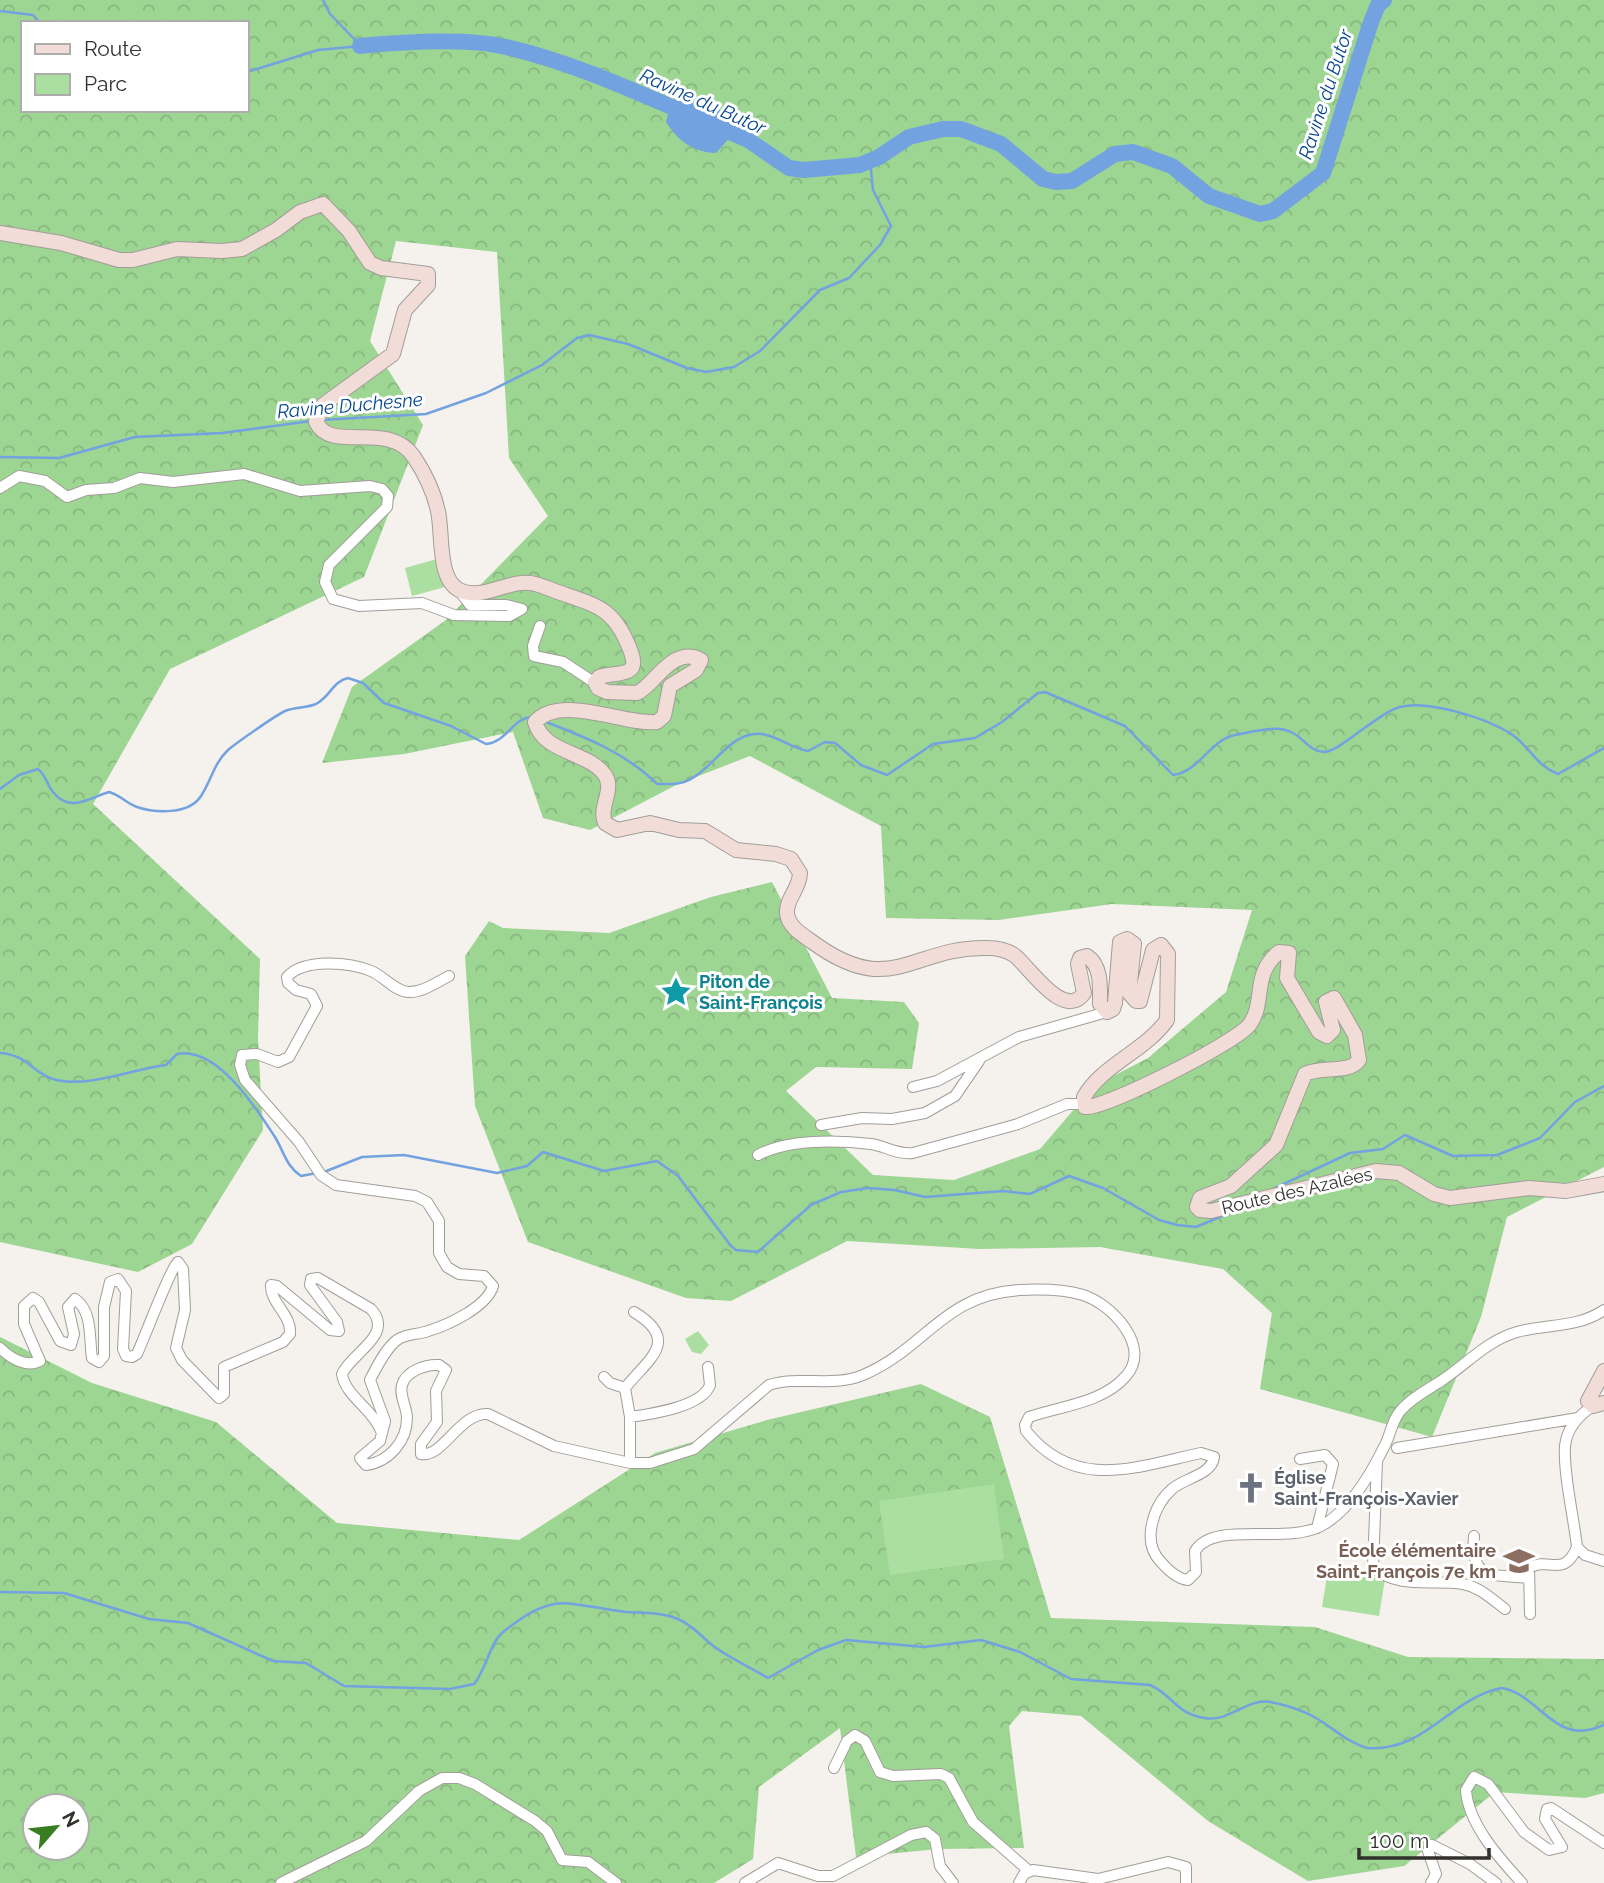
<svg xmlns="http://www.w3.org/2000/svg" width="1604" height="1883" font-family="Raleway,sans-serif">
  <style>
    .forest { fill: url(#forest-crowns); fill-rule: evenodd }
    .park { fill: #aadfa1 }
    .water { fill: #73a2e1 }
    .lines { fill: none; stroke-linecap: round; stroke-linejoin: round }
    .stream { stroke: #73a2e1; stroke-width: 2.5 }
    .river { stroke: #73a2e1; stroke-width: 16 }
    .minor-casing { stroke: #a19e98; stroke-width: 12 }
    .secondary-casing { stroke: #a19e98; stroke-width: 16 }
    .minor { stroke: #fff; stroke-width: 10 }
    .secondary { stroke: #f2dcd7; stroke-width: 14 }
    .labels { text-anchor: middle; stroke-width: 6; stroke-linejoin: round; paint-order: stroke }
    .culture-label { font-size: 18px; font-weight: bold; fill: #0d838f; stroke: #fff; text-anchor: start }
    .street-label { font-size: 18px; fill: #32312e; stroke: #fff }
    .worship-label { font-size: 18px; font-weight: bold; fill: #5b616d; stroke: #fff; text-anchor: start }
    .education-label { font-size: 18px; font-weight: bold; fill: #785e54; stroke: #fff; text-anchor: end }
    .water-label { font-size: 19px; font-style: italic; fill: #054791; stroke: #fff }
  </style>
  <defs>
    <pattern id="forest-crowns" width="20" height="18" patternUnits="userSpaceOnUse" patternTransform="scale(1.75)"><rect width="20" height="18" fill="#9dd593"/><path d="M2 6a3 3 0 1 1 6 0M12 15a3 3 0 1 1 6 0" fill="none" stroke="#88b77f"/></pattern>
  </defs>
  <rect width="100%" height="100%" fill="#f5f1ec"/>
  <path class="forest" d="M0,0h1604v1167l-97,50 -26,100 -49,120 -172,-48 12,-76 -49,-44 -123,-22 -120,2 -133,-8 -116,60 -45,-3 -158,-56 -53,-136 -10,-150 24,-35 14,7 106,5 102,-36 61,-15 60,116 72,4 15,21 -7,46 -96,-2 -30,24 87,84 81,5 86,-31 54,-63 54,-28 78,-66 26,-82 -140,-6 -113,16 -113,-2 -5,-92 -131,-70 -72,28 -88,46 -47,-12 -30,-86 -109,22 -82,9 30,-76 94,-67 102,-104 -39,-58 -12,-206 -101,-11 -26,100 53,84 -59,152 -194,92 -77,135 167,155 -2,79 5,92 -71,114 -54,28 -138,-30zM23,23h224v87h-224z
    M0,1337l92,46 124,39 121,101 182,17 136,-87 112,-33 154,-36 69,33 61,201 264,9 93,30 196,2v134l-19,5 -90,-6 -91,74 -96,15 -100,-60 -127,-105 -59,-5 -13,15 15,122 -86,1 -82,8 -16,-129 -81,59 -6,72 -39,24h-714zM35,1806h42v42h-42z"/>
  <path class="park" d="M437,559l8,28 -33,9 -7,-28z
    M698,1331l11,14 -8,9 -9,-2 -7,-13z
    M994,1484l10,75 -114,16 -11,-74z
    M1328,1570l57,9 -6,37 -57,-9z"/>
  <path class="water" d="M687,96c30,4 34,11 47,37l-18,20c-23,-1 -38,-12 -50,-31l4,-16z"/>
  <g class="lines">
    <path class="stream" d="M323,0l7,14 30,31
      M0,11l33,4 7,8
      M247,72l71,-22 42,-4
      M321,420l105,-6 60,-21 56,-28 35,-27 12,-3 39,9 59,24 19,4 28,-5 26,-16 60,-61 29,-12 31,-33 11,-19 -18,-36 -3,-29
      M0,457l59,1 76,-21 87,-4 89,-12
      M546,722c39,15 80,31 111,62 10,0 23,1 32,-4 24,-11 42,-50 73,-46 15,2 29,14 46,17l17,-9 10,1 26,22 26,10 46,-31 42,-6 27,-16 36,-29 7,-1 80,34 48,49c26,-3 37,-35 62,-40 18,-3 41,-11 58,-2 11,6 18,19 31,19 15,0 52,-37 73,-44 28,-10 93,11 117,28 17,13 23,30 44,38l46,-26
      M0,789l19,-14 19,-6c8,6 9,16 15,23 17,22 38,5 56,0 13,4 17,11 28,15 18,6 52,8 64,-11 10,-15 13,-33 27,-46 7,-6 48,-35 57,-39 10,-4 22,-3 31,-7 14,-7 17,-23 32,-26l15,5 21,20 67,23 35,18c20,-1 28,-28 47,-27
      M0,1053c28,2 31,19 53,26 33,10 79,-10 113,-14l11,-11c40,-8 79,54 98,83 9,15 11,29 26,39l16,-3
      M324,1172l38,-15 42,-2 93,18 30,-7 16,-14 61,19 53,-10 21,15 53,70 5,4 22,2 53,-47 30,-13 27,-4 27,2 30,7 78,-6 27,3 39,-18 34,12 56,32 18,5 19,2 31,-13
      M1273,1189l77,-36 33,-4 22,-14 48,21 44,-1 43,-17 35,-36 29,-16
      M0,1592l64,1 85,26 39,4 85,38 33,2 38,23 106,3 24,-5c12,-14 16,-41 28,-51 53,-44 64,-28 124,-21 18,1 35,0 52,7 14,6 23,17 34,26 17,13 38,22 56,33l50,-28 28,-10 78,7 57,-7 39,12 51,27 79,6c23,10 25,28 54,33 27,5 44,-23 71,-15 14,3 29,8 41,15 17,10 31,24 51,30 60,4 82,-50 135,-60 39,7 52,60 102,37"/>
    <path class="river" d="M360,46c41,-4 107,-8 146,1 62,14 124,42 182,67
      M715,126l33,14 41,28 15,2 56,-5 19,-8 30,-20 34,-8h18l40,15 42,35 13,3 16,-1 43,-27 18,-2 39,14 37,30 51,18 13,-3 50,-38 48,-151 7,-17 6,-5"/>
    <g class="minor-casing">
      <path id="minor" d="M0,488l19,-12 26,5 22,16 19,-7 28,-2 26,-10 33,4 71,-8 56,17 70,-5 12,3 6,7 -1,11 -58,58 -4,17 8,17 26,7 63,-3 32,12 55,1 13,-7
        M458,589l12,16h36l16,4
        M540,626l-7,20 1,10 29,6 32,21
        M449,976c-12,6 -27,17 -41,16 -14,-1 -24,-16 -37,-21 -22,-9 -67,-13 -84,6l1,6 8,7 15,4 6,12 -28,51 -11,5 -21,-8 -15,1 -2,10 5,15 54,62 22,33 15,10 79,11 12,6 12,19v32l8,14 12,7 25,2 9,10c-6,21 -45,39 -65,45 -10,4 -21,2 -31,9 -11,8 -21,28 -27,40l15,41 -5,20 -20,17 6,7c23,-3 41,-24 41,-47 0,-11 -8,-22 -5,-33 4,-14 24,-21 37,-20l7,5 -10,21 1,31 -16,22v10c22,4 39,-42 67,-40l66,32 76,17h20l44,-14 75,-64c30,-10 63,3 94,-10 62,-26 81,-81 157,-85 20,-1 44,-1 63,5 29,9 69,52 43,81 -23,27 -65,30 -97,41l-4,8 1,6c49,61 110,36 175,22l13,4c-2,18 -30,21 -42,32 -19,17 -31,53 -11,73 7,8 16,17 27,18l8,-8 -1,-21c19,-31 90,-6 126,-25 29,-15 51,-54 65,-83 5,-11 7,-25 16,-34 11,-12 25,-19 39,-28 26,-17 45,-40 76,-49 29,-8 61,-4 87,-22
        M913,1087l24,-6 82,-44 88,-25
        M821,1125l41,-7 30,1 33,-6 30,-17 24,-35
        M758,1155c30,-16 79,-15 113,-11 14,2 27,11 42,9l105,-29 49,-20h16
        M0,1348c10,10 26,20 40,13l-16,-37v-18l9,-8 6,4 21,39 11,4 3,-11 -6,-27 7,-8c18,12 14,40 17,59l7,4 5,-6v-49l6,-25 8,-3 8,12 -3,58 3,7 6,1 5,-3c7,-15 34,-87 41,-92l5,7 2,41 -9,38 6,12 37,38 5,-4v-27l59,-25 7,-8c2,-19 -20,-31 -19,-49l6,1 53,44 9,1 -2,-9 -27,-37 1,-6 7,-1 53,31c24,26 -20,44 -29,65 3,22 31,35 39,57
        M604,1377l6,6 15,5c22,-28 57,-47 9,-76
        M625,1388l5,29v46
        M1593,1406c-14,9 -26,22 -28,40 -2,26 9,73 12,101l8,8 19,6
        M630,1417c21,-3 72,-10 80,-32l-2,-18
        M1397,1448l181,-30
        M1300,1459l25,-4 8,9 -16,64
        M1377,1461l-4,106c24,23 61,12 90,17 16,3 29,15 42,25
        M1474,1536c-4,45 18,38 54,42
        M1530,1614l-1,-46c19,-12 35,11 48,-21
        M834,1768l13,-27 8,-6 10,6 15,31 13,4 48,-2 8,4 24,44 56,49
        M281,1883l85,-42 53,-50 23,-13h17l16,6 60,37 12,10 15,29 26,2 28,21
        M745,1883l33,-20 40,13h15l78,-41 15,-3 9,7 5,27 13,17
        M1019,1883l5,-9 9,-4 65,9 70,-17 18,5v16
        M1431,1883l5,-9 -8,-23 4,-6 38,19 26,19
        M1522,1883c-22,-24 -54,-59 -56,-93l8,-13 14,7 36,48 25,18 13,-3 -17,-28 2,-10 4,-1 53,35"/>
    </g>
    <g class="secondary-casing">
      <path id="secondary" d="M0,233l61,10 58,17h14l44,-11 45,2 20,-2 34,-19 24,-18 23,-8 26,27 21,32 11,5 47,6v11l-23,25 -12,44 -70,51 -7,17c15,32 73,-3 98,35 10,15 20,36 24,54 5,22 -1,67 21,79 19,10 44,-6 63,-7 12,-2 24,5 36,9 40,14 57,16 73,60 10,27 -16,19 -32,25l-4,5 3,6 9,4 30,1c16,-6 36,-49 64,-33l-5,10 -26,16 -6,30 -7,6c-31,4 -96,-29 -122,0 9,32 53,29 70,53 10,15 -7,32 0,48l12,7 33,-7 29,7 26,1 31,19 40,4 15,5 9,14c0,15 -14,26 -13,40 1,13 14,21 24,28 81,60 100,5 177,7 10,0 18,2 26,7 14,10 50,67 70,38l-6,-29 2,-6 7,-2c15,10 13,32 13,48l7,8 6,-3 2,-6 5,-61 7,-3 7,5 -5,49 7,8h4l13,-51 8,-5 7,9 -1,66c-22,31 -65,45 -83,77l1,10c17,3 153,-65 165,-83 16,-23 1,-49 29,-72l10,1 -2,25 32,54 8,4 6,-6 -7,-28 8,-4 21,37 4,25c-9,14 -39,6 -54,14l-29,71 -45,41 -31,12 -3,9 3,3 11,1 165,-40 23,2 35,21 16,4 79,-10 37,3 38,-7
        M1604,1371l-16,30 5,5 11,-3"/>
    </g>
    <use href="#minor" class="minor"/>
    <use href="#secondary" class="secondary"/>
  </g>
  <defs>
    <g id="sight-bare" transform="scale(2.415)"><path d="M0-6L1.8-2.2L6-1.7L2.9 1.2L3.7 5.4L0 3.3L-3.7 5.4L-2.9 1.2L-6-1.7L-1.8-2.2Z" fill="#0f9aa8" stroke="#fff" stroke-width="2.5" paint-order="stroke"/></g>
    <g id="church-bare" transform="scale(2.415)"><path d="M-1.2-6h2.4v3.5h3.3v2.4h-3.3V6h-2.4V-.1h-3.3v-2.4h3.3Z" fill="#6b7280" stroke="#fff" stroke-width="2.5" paint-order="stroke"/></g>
    <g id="school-bare" transform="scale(2.415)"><path d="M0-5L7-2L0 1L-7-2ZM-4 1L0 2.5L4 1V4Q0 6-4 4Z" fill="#8d6e63" stroke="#fff" stroke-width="2.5" paint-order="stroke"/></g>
  </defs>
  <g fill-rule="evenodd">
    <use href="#sight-bare" x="676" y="992"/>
    <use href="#church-bare" x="1251" y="1488"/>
    <use href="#school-bare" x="1519" y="1561"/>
  </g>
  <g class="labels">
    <g class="culture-label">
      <text x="699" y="988">Piton de<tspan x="699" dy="21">Saint-François</tspan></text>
    </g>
    <g class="street-label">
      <text transform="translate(1297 1191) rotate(-13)" y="6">Route des Azalées</text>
    </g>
    <g class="worship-label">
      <text x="1274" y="1484">Église<tspan x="1274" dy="21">Saint-François-Xavier</tspan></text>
    </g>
    <g class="education-label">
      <text x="1496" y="1557">École élémentaire<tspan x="1496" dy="21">Saint-François 7e km</tspan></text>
    </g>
    <g class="water-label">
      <text transform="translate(1325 94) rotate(-72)" y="7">Ravine du Butor</text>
      <text transform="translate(703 101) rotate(24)" y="7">Ravine du Butor</text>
      <text transform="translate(350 405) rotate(-5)" y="7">Ravine Duchesne</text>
    </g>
  </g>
  <rect x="21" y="21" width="228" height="91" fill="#ffffff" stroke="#adadab" stroke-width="2"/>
  <rect x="35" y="44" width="35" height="10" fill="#f2dcd7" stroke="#adadab" stroke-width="2"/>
  <text x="84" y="56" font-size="21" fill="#32312e">Route</text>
  <rect x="35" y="74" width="35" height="21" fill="#aadfa1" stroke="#adadab" stroke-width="2"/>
  <text x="84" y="91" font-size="21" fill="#32312e">Parc</text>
  <g transform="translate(56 1827) rotate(62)"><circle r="33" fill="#ffffff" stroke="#adadab" stroke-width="2"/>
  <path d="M0-5L12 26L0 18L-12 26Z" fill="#387d21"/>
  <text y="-10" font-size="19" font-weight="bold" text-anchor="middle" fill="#32312e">N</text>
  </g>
  <path d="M1359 1848v10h130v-10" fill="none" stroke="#32312e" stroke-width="3.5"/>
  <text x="1370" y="1848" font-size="21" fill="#32312e" stroke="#ffffff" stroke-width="5" paint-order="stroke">100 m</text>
</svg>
